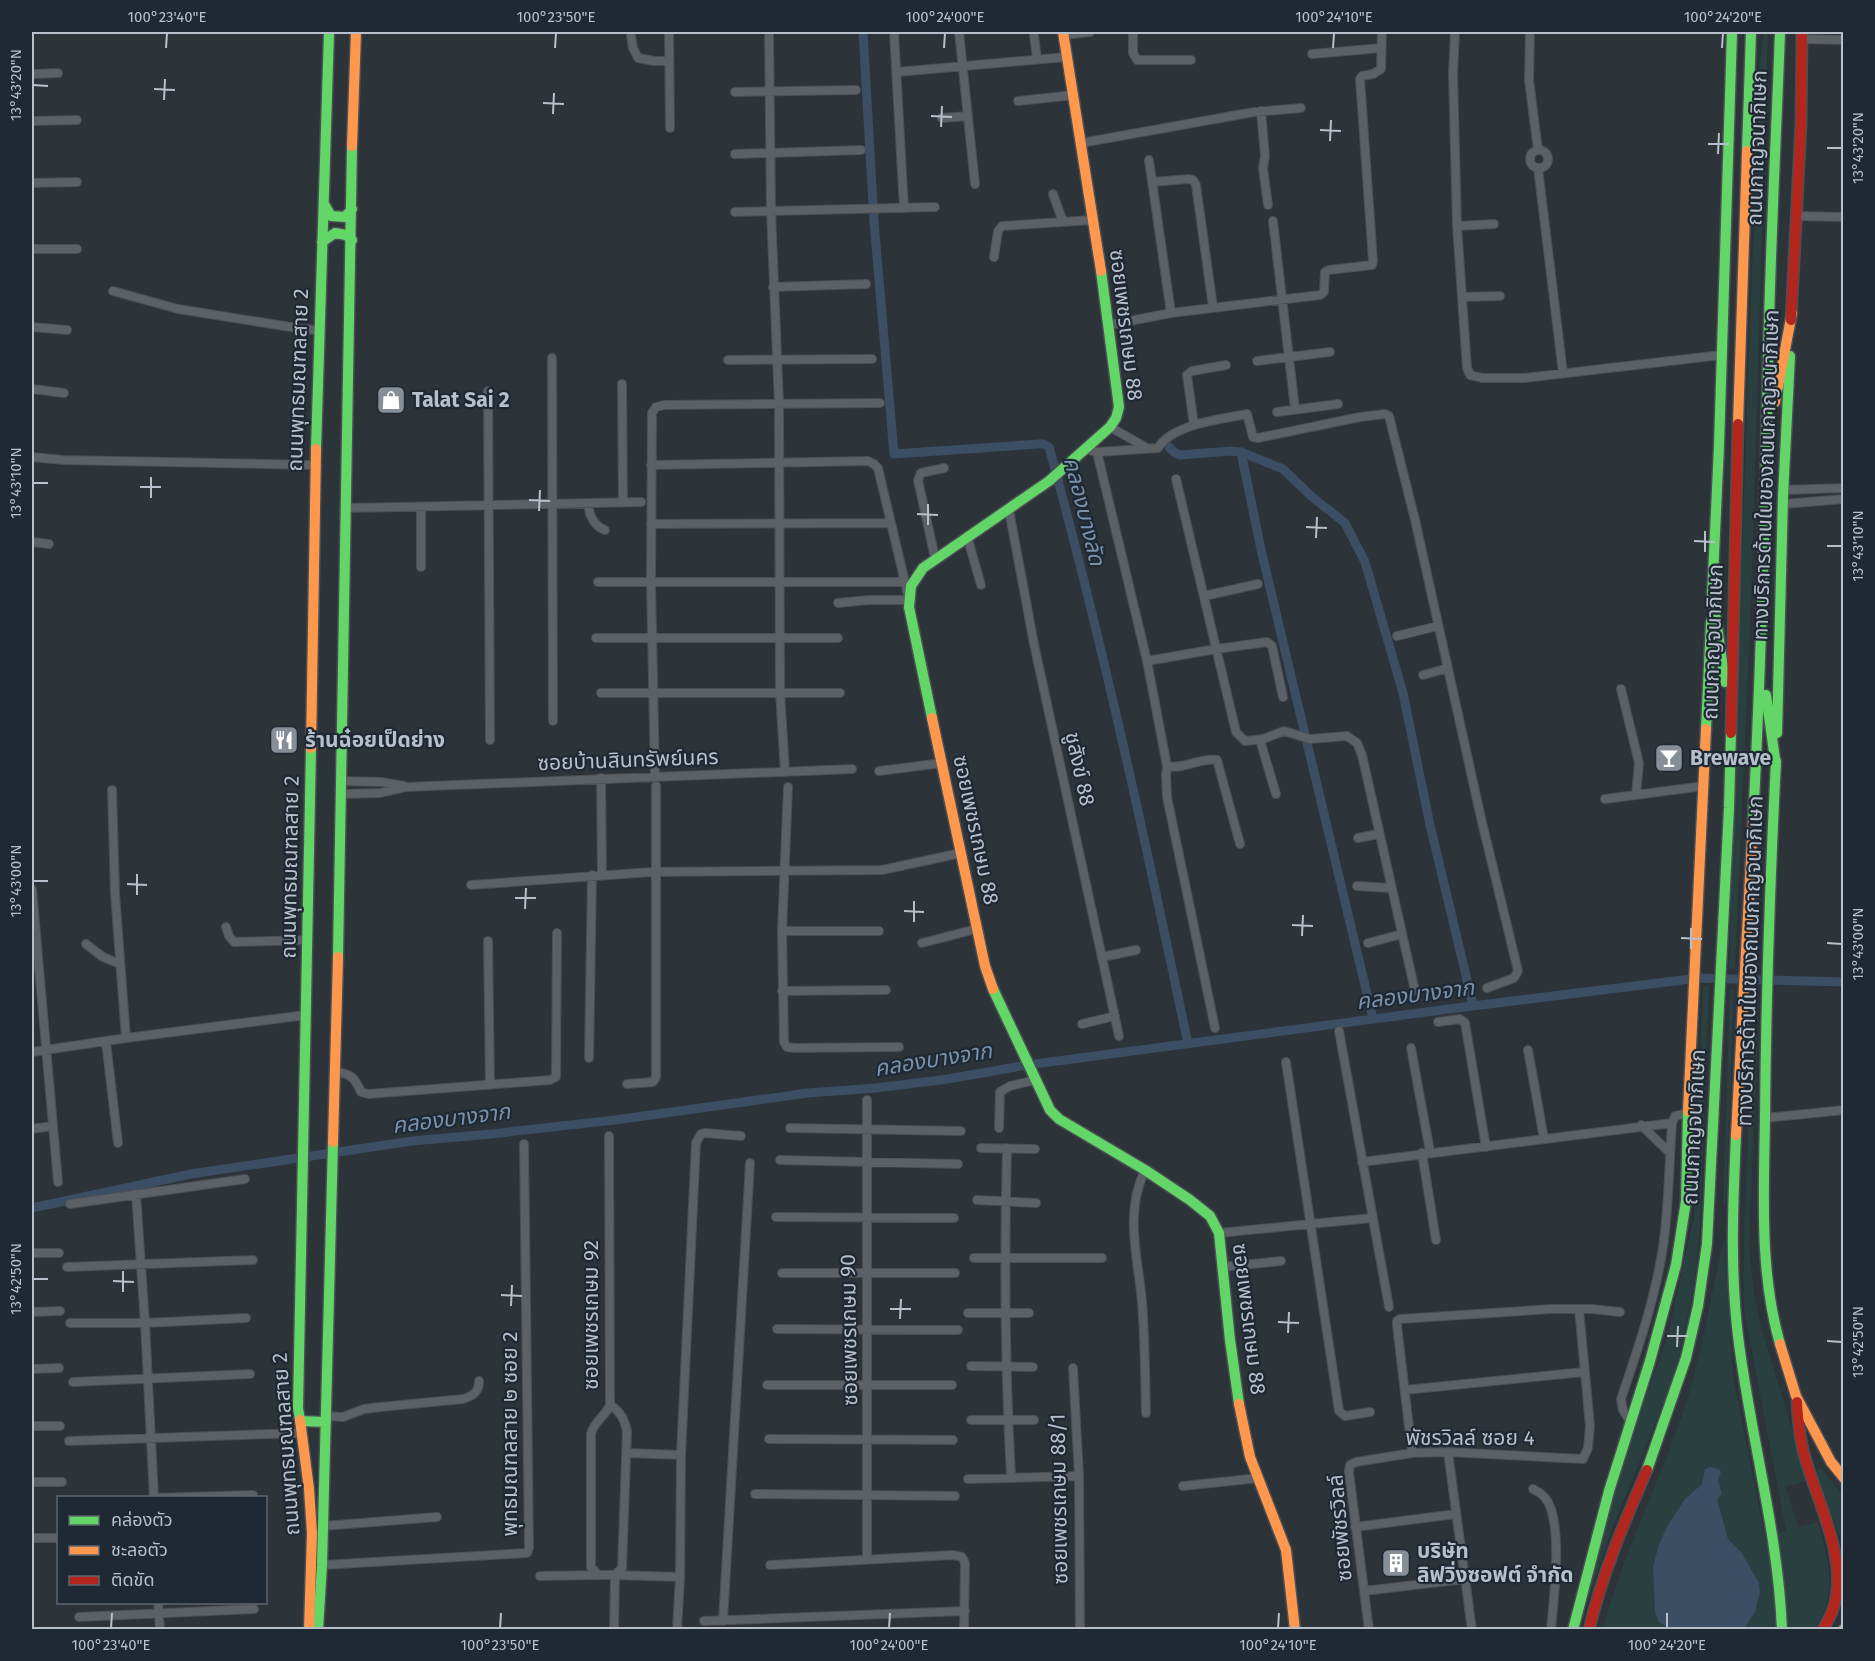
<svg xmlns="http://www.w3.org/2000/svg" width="1875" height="1661" font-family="'Fira Sans','Noto Sans Thai',sans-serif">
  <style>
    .green { fill: #293f40 }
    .water { fill: #3b4e63 }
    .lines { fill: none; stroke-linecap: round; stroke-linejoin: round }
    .canal { stroke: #3b4e63; stroke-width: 9 }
    .street-casing { stroke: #4a4f54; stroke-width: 10 }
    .fast-casing { stroke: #4a4f54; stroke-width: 13 }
    .slow-casing { stroke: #4a4f54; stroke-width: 13 }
    .jam-casing { stroke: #4a4f54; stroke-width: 13 }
    .street { stroke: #5c6067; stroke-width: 8 }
    .fast { stroke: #63d668; stroke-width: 10 }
    .slow { stroke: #ff974d; stroke-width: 10 }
    .jam { stroke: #b3261e; stroke-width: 10 }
    .ticks { fill: none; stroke: #b7bfca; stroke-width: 2 }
    .labels { text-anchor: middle; stroke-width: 4.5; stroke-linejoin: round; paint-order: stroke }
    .street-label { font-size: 21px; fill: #b7bfca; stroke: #1f2934 }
    .poi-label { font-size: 21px; font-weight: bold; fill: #b7bfca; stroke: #1f2934; text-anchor: start }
    .water-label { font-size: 22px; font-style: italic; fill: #7892ab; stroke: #1f2934 }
    .neatline { fill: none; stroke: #b7bfca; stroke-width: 2 }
    .ticks-label { font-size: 15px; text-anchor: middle; fill: #b7bfca }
  </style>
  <rect width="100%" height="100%" fill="#2c3339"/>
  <path class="green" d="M1764,32h4l-17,570 -16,368 -6,-1c9,-303 19,-605 31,-908z
    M1703,986h6l-9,241 -6,59 -19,89 -63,154 -23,69 -6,-2 48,-156 37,-105 26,-119z
    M1730,989l4,1 -8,214h-3z
    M1752,1036h6l-9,207 5,50 7,34 47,153 -22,7 12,40 20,-5c11,39 20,70 -3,107l-213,1c22,-79 59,-151 84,-227 17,-54 25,-110 38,-165l9,139 32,159 21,-6 -42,-219v-72z
    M1821,1468l22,27v56l-2,-12 -27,-67z"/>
  <path class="water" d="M1710,1467l9,2 2,3 -3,9 4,13 -5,5 11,40 13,13 18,31 1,8 -5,21 -11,17h-74l-12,-8 -3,-10 -2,-44 6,-23 9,-19 17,-26 17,-15 3,-15z"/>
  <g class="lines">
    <path class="canal" d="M863,32l11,190 20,232 145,-10h5l5,3c54,197 97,397 139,597
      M1169,447l6,6 5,2 51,-4 10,1 21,102 111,465
      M1241,452l42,17 28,27 34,27 20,39 38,131 27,132 43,180
      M32,1208l159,-34 221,-33 79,-7 124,-14 193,-27 68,-5 72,-9 79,-14 437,-58 235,-29 145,4"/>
    <g class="street-casing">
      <path id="street" d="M669,32l1,96
        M769,32l2,179 8,193 1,288 5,80
        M894,32l10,176
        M959,32l16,152
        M1133,32v21l4,7h54
        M1455,32l-2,42 4,152 10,142 3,7 12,3h42l197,-23
        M1530,32l-1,48 9,70
        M1034,35l3,24
        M1063,35l27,-3
        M631,36l2,12 5,10 16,3h15
        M1802,39l42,1
        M1312,54l69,-6
        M897,72l169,-15
        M32,74l26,-1
        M735,92l121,-2
        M1018,101l56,-6
        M1261,111l4,45 -2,12 5,37
        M942,118l26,-2
        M32,121l45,-1
        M1081,143l173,-31 47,-4
        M1530 159a9 9 0 1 1 18 0a9 9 0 1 1-18 0Z
        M735,154l126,-4
        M1149,160l22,153
        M1538,168l25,205
        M1152,182l36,-3 5,1 3,5 17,122
        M32,183l45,-1
        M1053,194l10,28
        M735,212l200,-5
        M1797,216l47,1
        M1273,221l22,188
        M1457,226l37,-2
        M32,249h45
        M994,257l4,-26 4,-5 90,-6
        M773,287l93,-3
        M113,291l65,18 125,20 16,1
        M1463,297l37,-1
        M1109,325l62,-12 149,-18 4,-3 1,-20 4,-2 43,-5 1,-4 -13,-182 2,-3 11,-2 8,-5 1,-37
        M32,327l35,3
        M552,358l1,363
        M728,360l144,-1
        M1257,361l73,-9
        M622,384l1,119
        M32,389l32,4
        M488,391l2,349
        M1277,412l61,-8
        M1194,425l-7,-50 5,-4 34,-6
        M1110,427l37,21
        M1092,451l5,1 50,209 20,105 -1,9 1,22 48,231
        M1097,452l61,-4c14,-24 64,-29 89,-34l6,23 5,1 102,-21 25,-3 4,2 27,108 65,294 37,153 -4,7 -27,10
        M32,457l31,3 252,5
        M651,465l217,-4 6,3 4,4 30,127
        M1176,479l60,253 9,9 18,-2 21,-8 26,8 37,-3 10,7 5,12 53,236
        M1783,490l61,-2
        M588,504c1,11 6,22 17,26
        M1783,504l61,-5
        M421,507v60
        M347,508l294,-6
        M1009,510l25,134 85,392
        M651,524l239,-1
        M967,536l14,49
        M32,542l17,2
        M935,558l-17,-78 3,-7 23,-5
        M598,582h307
        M1204,596l54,-12
        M838,603l30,-3h41
        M1397,636l41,-10
        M596,638h242
        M1147,661l69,-12 51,-7 5,4 11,51
        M1423,675l25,-7
        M1621,689l18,74 -3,32
        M601,693h239
        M1260,740l16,54
        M1167,766c17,4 33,-9 50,-6l23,84
        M879,771l63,-8
        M655,777l-4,-194 1,-170 4,-6 8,-2 216,-2
        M601,778l1,96
        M342,781l39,1 23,4
        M788,787l-6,144 2,111 3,5 8,1 104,-1
        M112,790l3,103 11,145
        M341,794l39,-1 26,-6 446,-18
        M1605,799l99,-13
        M1358,838l20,-4
        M471,885l181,-13 230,-2 79,-17
        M1357,886l34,2
        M32,889l26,293
        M226,927l3,9 5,6 74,-2
        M782,931h97
        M488,941l2,144
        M922,943l54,-14
        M1368,943l34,-9
        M86,944l17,13 17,7
        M1102,957l34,-7
        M782,991l104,-1
        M1438,1022l22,-3 5,4 21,124
        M1082,1024l33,-8
        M1339,1031l50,276
        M106,1042l12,101
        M1411,1048l19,104
        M1528,1050l16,89
        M32,1052l94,-14 180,-23
        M589,1058l3,-183
        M1286,1062l53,349 6,5 25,-4
        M335,1072c16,1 20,6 26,20l8,2 181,-14 6,-3 1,-144
        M627,1084l26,-2 3,-5v-291
        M1765,1118l79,-8
        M1641,1125l29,28
        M790,1128l171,3
        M999,1128l1,-36 10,-6 25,-6
        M32,1129l20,-3
        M609,1136l1,269c-5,12 -16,16 -19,29v133l7,8h17l-1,55
        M981,1148l54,1
        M1007,1148c-3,110 -2,220 4,329
        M1422,1153l14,87
        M780,1160l178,4
        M1362,1162l310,-39
        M1145,1170c-21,44 -7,86 -3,132 3,37 3,74 4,111
        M136,1194l9,129 9,175 99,-3
        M977,1200l59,3
        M70,1204l175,-25
        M776,1217l178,1
        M1219,1233l153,-15
        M32,1253h27
        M974,1258h128
        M67,1267l186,-7
        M1222,1267l59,-6
        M782,1273h173
        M32,1312l28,-1
        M968,1313h61
        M70,1323h75l101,-5
        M777,1329l181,1
        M971,1366l62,1
        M1073,1368l6,108 1,154
        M32,1369l27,-1
        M73,1382l177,-8
        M767,1385h185
        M1405,1390l179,-18
        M610,1405c11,7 14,14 17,26l-5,137 -7,7
        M326,1416l17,1 21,-8 16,-2 83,-8c10,-3 16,-7 16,-18
        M971,1420h63
        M1630,1422l-7,-12 -2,-11c17,-50 34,-100 42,-152 6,-41 6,-83 9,-124l3,-7 13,-3
        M32,1426h28
        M769,1439l184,1
        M69,1441l232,-8
        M1448,1452l24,178
        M628,1453l53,2 15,-312 5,-9 4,-1 36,3
        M1412,1453l-15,-128v-4l3,-2 151,-10h41l28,3
        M968,1479l111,-3
        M32,1482h30
        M1183,1486l76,-8
        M1533,1489c9,4 15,10 18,20 10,31 3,87 0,121
        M755,1494l200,2
        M323,1526l114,-9
        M1355,1527l101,-13
        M32,1538h26
        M867,1560v-460
        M322,1565l205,-12 2,-5 -5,-404
        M770,1565l183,-10 9,2 3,6 -1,67
        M615,1575l65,2 1,-122
        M540,1576l58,-1
        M1364,1591l101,-12
        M158,1602l2,28
        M79,1617l175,-8
        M704,1621l261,-10
        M723,1621l27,-458
        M677,1630l3,-53
        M1369,1630l-20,-158 1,-7 6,-3 56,-9 36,-1 135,7 5,-11 2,-22 -11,-117"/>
    </g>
    <g class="fast-casing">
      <path id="fast" d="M1747,151l4,-119
        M324,204l7,12 14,1 7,-8
        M322,242l13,-9 11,2 6,5
        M316,449l13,-417
        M1712,592l13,90
        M1712,598l7,-152 13,-414
        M1766,695l10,71
        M932,718l-23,-111 2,-21 12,-18 126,-87 61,-54 6,-9 3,-11 -18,-136
        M1706,729l5,-107
        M1777,733l6,-237 7,-140
        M1776,761c-6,119 -10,237 -11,356 -1,76 -6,154 15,227
        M1753,822c8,-153 12,-306 15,-459 2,-110 8,-221 12,-331
        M338,957l14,-811
        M993,989l57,121 9,9 86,51 45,30 20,16 9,17 11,107 9,64
        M1736,1135c-3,68 -6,134 2,201 12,99 40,194 44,294
        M300,1420l-2,-12 13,-660
        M300,1421l26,1
        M1647,1470l39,-112 12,-52 9,-62 22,-436 2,-75
        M318,1630l4,-65 11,-423
        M1573,1630l36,-139 41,-130 26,-96 10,-64 2,-90
        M1843,1630l1,-1"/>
    </g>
    <g class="slow-casing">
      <path id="slow" d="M1063,32l38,239
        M352,146l4,-114
        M1775,402l17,-89
        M1738,424l9,-273
        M932,718l53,248 8,23
        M311,748l5,-299
        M1688,1111l18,-382
        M1736,1135l17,-313
        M333,1142l5,-185
        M1780,1344l16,52 35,66 13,16
        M1239,1404l11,53 36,93 9,80
        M300,1420l9,69 3,44 -3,97"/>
    </g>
    <g class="jam-casing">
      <path id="jam" d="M1791,320l10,-196 1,-92
        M1731,733l7,-309
        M1797,1402c1,20 3,40 9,59 13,44 43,102 27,148 -2,7 -7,14 -10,21
        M1589,1630c13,-56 35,-107 58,-160"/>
    </g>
    <use href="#street" class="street"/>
    <use href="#fast" class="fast"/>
    <use href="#slow" class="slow"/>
    <use href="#jam" class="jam"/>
  </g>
  <path class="ticks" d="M166,48l1,-15M555,48l1,-15M944,48l1,-15M1333,48l1,-15M1722,48l1,-15M33,85l15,1M154,89l21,1M164,100l1,-21M543,103l21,1M553,114l1,-21M931,116l21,1M941,127l1,-21M1320,130l21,1M1330,141l1,-21M1708,144h21M1827,148h15M1718,154l1,-21M33,483h15M140,487h21M151,498v-21M529,500l21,1M539,511l1,-21M917,514l21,1M928,525v-21M1306,527l21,1M1316,538l1,-21M1694,541l21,1M1827,546h15M1705,552v-21M33,881h15M127,884l20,1M137,895v-21M515,898h21M525,909l1,-21M904,911l20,1M914,922v-21M1292,925l21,1M1302,936l1,-21M1681,938l21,1M1827,943l15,1M1691,949v-21M33,1279h15M113,1281l21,1M123,1292v-21M501,1295l21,1M511,1306l1,-21M890,1309h21M900,1319l1,-20M1278,1322l21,1M1288,1333l1,-21M1667,1336h21M1827,1341l15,1M1677,1347l1,-21M111,1628l1,-15M500,1628l1,-15M889,1628l1,-15M1278,1628l1,-15M1667,1628v-15"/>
  <defs>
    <g id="shop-square" transform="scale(1.5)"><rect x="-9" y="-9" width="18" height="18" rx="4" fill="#868e97" stroke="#1f2934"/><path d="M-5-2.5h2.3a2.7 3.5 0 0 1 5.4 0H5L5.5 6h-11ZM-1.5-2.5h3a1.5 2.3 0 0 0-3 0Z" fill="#fff"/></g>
    <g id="restaurant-square" transform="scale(1.5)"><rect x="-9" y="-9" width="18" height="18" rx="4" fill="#868e97" stroke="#1f2934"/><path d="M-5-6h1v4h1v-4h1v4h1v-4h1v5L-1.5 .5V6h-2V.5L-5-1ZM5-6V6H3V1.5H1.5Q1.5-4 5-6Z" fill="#fff"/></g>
    <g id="bar-square" transform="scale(1.5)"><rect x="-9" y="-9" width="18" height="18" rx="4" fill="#868e97" stroke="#1f2934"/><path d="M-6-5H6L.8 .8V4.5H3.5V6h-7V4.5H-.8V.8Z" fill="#fff"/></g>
    <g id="building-square" transform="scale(1.5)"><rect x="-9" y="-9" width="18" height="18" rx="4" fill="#868e97" stroke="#1f2934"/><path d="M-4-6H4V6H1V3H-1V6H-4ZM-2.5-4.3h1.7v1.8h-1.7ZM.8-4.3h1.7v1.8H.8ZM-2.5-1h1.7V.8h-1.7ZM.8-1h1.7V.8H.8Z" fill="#fff"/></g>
  </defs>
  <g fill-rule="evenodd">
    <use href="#shop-square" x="391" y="400"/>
    <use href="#restaurant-square" x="284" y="740"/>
    <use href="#bar-square" x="1669" y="758"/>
    <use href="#building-square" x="1396" y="1563"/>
  </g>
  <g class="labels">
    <g class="street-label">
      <text transform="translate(1757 148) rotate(-88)" y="7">ถนนกาญจนาภิเษก</text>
      <text transform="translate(1126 325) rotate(83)" y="7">ซอยเพชรเกษม 88</text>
      <text transform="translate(298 380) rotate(-88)" y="7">ถนนพุทธมณฑลสาย 2</text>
      <text transform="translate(1766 475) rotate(-88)" y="7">ทางบริการด้านในของถนนกาญจนาภิเษก</text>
      <text transform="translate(1713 642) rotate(-88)" y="7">ถนนกาญจนาภิเษก</text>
      <text transform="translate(628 760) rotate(-2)" y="7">ซอยบ้านสินทรัพย์นคร</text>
      <text transform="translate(1080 769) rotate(78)" y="7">ชูสังข์ 88</text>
      <text transform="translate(976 830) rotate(78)" y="7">ซอยเพชรเกษม 88</text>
      <text transform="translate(290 867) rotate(-89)" y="7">ถนนพุทธมณฑลสาย 2</text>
      <text transform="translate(1750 961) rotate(-88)" y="7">ทางบริการด้านในของถนนกาญจนาภิเษก</text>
      <text transform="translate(1694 1127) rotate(-87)" y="7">ถนนกาญจนาภิเษก</text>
      <text transform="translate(591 1315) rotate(-90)" y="7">ซอยเพชรเกษม 92</text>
      <text transform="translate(1249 1319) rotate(83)" y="7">ซอยเพชรเกษม 88</text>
      <text transform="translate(849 1330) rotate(-91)" y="7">ซอยเพชรเกษม 90</text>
      <text transform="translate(510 1434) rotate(-90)" y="7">พุทธมณฑลสาย ๒ ซอย 2</text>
      <text x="1470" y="1445">พัชรวิลล์ ซอย 4</text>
      <text transform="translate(286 1444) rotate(-94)" y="7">ถนนพุทธมณฑลสาย 2</text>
      <text transform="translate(1059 1499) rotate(-91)" y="7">ซอยเพชรเกษม 88/1</text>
      <text transform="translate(1340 1528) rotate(-95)" y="7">ซอยพัชรวิลล์</text>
    </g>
    <g class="poi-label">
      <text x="412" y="407">Talat Sai 2</text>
      <text x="305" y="747">ร้านฉ๋อยเป็ดย่าง</text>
      <text x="1690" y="765">Brewave</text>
      <text x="1417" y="1558">บริษัท<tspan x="1417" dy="24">ลิฟวิ่งซอฟต์ จำกัด</tspan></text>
    </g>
    <g class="water-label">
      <text transform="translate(1085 511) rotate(76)" y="8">คลองบางลัด</text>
      <text transform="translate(1415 994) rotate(-7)" y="8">คลองบางจาก</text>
      <text transform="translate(933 1059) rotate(-9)" y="8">คลองบางจาก</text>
      <text transform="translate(451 1118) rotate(-7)" y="8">คลองบางจาก</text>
    </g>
  </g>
  <rect width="1875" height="1661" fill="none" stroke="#1f2934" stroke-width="66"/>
  <rect x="57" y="1496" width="210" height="108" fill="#1f2934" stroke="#5c6570" stroke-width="1.5"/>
  <rect x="69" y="1516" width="30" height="9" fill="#63d668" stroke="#5c6570" stroke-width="1.5"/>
  <text x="111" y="1526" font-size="18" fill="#b7bfca">คล่องตัว</text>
  <rect x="69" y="1546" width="30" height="9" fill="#ff974d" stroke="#5c6570" stroke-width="1.5"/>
  <text x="111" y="1556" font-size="18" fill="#b7bfca">ชะลอตัว</text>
  <rect x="69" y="1576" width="30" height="9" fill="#b3261e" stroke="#5c6570" stroke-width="1.5"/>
  <text x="111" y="1586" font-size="18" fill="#b7bfca">ติดขัด</text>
  <rect x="33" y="33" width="1809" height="1595" class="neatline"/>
  <g class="ticks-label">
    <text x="167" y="22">100°23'40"E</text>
    <text x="556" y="22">100°23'50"E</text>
    <text x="945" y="22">100°24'00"E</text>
    <text x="1334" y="22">100°24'10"E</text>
    <text x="1723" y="22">100°24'20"E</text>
    <text transform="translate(16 85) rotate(-90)" y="5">13°43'20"N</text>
    <text transform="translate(1858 148) rotate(-90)" y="5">13°43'20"N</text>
    <text transform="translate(16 483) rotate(-90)" y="5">13°43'10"N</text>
    <text transform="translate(1858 546) rotate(-90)" y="5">13°43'10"N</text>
    <text transform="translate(16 881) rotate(-90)" y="5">13°43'00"N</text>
    <text transform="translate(1858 944) rotate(-90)" y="5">13°43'00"N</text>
    <text transform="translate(16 1279) rotate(-90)" y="5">13°42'50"N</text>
    <text transform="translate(1858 1342) rotate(-90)" y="5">13°42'50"N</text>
    <text x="111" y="1650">100°23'40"E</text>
    <text x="500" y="1650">100°23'50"E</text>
    <text x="889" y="1650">100°24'00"E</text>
    <text x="1278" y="1650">100°24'10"E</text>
    <text x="1667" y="1650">100°24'20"E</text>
  </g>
</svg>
